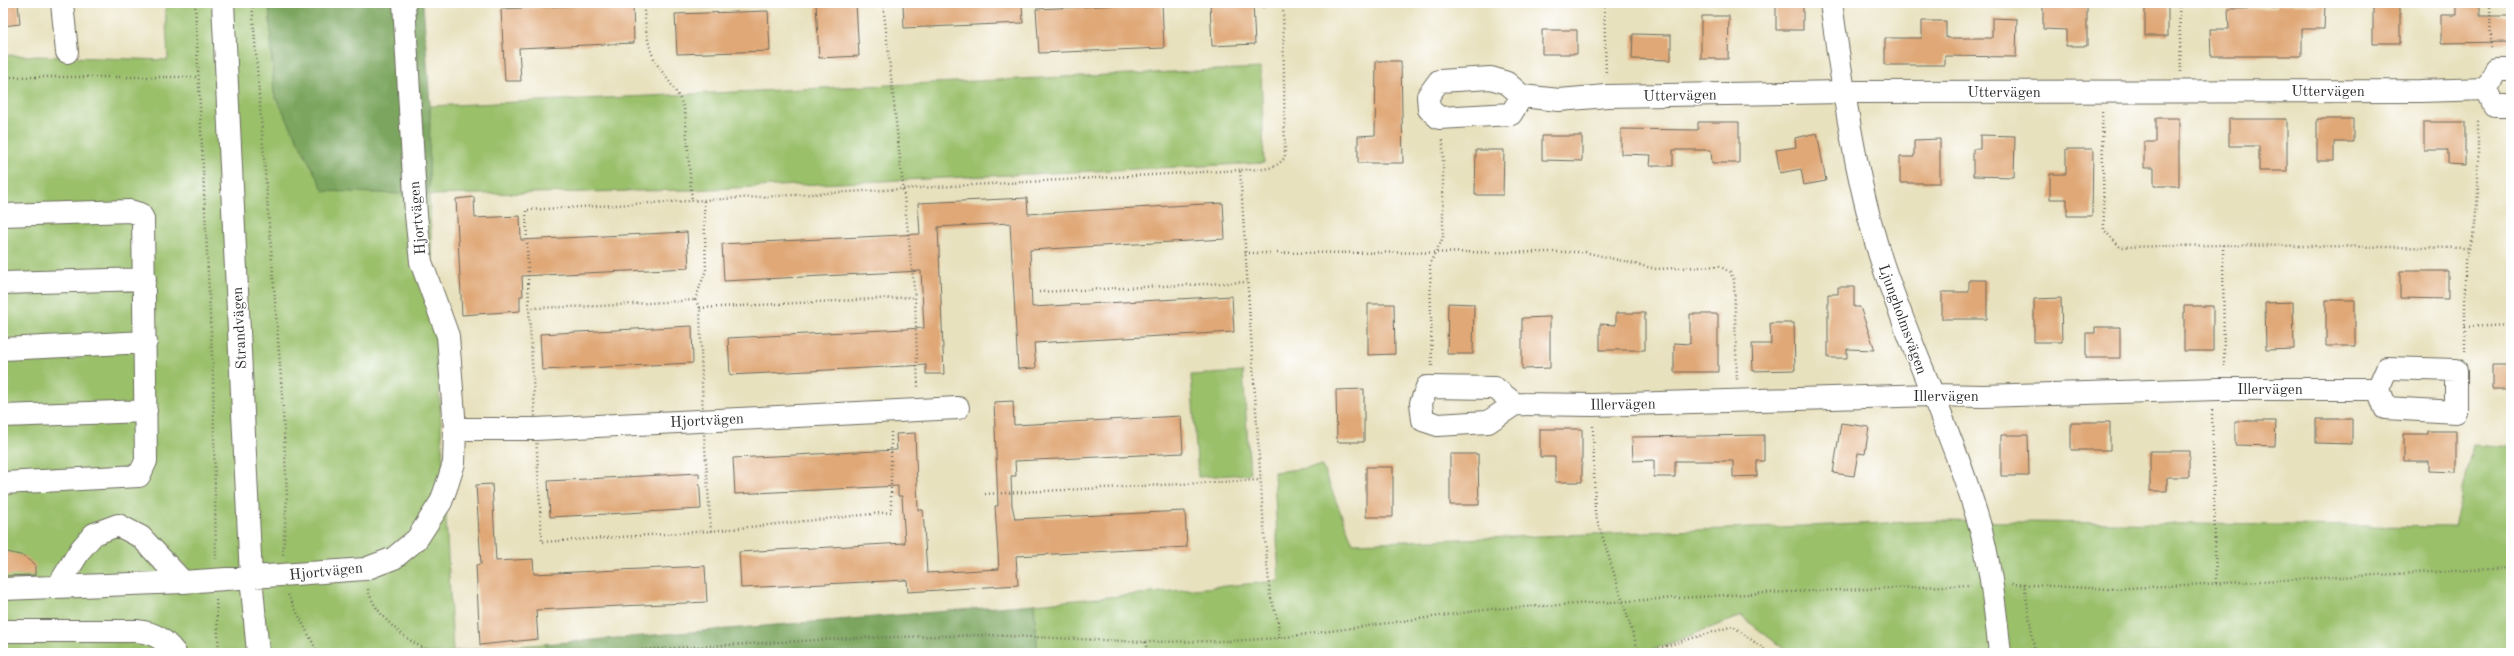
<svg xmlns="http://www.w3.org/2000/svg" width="2514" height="656" font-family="'Old Standard TT',serif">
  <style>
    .green { fill: #9ac06b; stroke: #62764b }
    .forest { fill: #7ba65f; stroke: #536845 }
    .building { fill: #e0a877 }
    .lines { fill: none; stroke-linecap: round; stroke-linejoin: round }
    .minor-casing { stroke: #6d6b5e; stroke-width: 24 }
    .path { stroke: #6d6b5e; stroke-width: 2.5; stroke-dasharray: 1 3; stroke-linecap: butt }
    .minor { stroke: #fff; stroke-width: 22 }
    .labels { text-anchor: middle; stroke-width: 3; stroke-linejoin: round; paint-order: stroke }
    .street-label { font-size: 15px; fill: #2b2b2b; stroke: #fff }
  </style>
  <rect width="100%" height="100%" fill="#fff"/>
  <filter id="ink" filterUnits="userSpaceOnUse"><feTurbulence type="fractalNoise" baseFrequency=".025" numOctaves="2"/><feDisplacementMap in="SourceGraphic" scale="8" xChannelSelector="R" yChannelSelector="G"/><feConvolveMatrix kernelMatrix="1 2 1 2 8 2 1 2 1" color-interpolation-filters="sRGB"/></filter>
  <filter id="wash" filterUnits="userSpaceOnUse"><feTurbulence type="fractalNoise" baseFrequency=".012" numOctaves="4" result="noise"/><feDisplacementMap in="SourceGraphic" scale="16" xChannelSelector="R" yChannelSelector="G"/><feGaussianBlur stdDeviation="0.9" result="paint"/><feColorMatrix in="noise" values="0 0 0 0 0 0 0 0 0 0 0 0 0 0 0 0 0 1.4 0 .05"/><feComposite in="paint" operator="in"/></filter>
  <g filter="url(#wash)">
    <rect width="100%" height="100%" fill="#e8e1be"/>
    <path class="green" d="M165,3h104l5,91 154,101 2,-89 831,-38 3,95 -573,27 -262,5 24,456 91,-7 9,9h-550v-598l165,5z
      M1243,372l7,102 -52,3 -7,-102z
      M2474,444l37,3v206h-722l-48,-37 -96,37h-607l-4,-49 245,-23 -5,-109 48,-6 31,77 586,-22 515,6z"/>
    <path class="forest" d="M269,3h154l7,103 -1,89 -105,-4 -50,-97z
      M1034,604l4,49h-485l-9,-9z"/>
    <g id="blocks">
      <path class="building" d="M3,3h15l2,21 -17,2z
        M633,3l1,40 -115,5 2,33h-16l-4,-72z
        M816,3h40l3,53 -40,2z
        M903,3h119l1,20 -119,5z
        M1162,3l2,45 -125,5 -3,-44z
        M1210,3h43l2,41 -43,2z
        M1776,3h27v27h-27z
        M2087,3v43h-21v-16l-23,-1v-25z
        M2145,3h23v33h-23z
        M2373,3h27v40h-27z
        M2456,3h24v13h31v26l-70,1v-28h15z
        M2277,5h48l-1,24h-22v27h-91l-1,-27h19l-1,-20 49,-1z
        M768,11l2,40 -93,3 -2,-40z
        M1701,16h28l-1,43h-27z
        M1992,18l25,1 -1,38 -71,-1v9h-60v-27h37v-17h24v17h46z
        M1542,30h35v24h-35z
        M1633,34l38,1v25l-39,-1z
        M1376,61h25l2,102h-45v-27l17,-1z
        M2156,118h23v68h-25v-18h-10v-26h12z
        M2229,119h58v52h-28v-25h-30z
        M2317,119h36v23h-19v19h-17z
        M1698,122h41v41h-27l-1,-13h-38v16h-23l1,-11 -30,-1v-25l77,1z
        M2424,122h41v43l-17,-1v-14h-24z
        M1817,133l9,48 -22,4 -3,-16 -21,4 -4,-23 20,-3 -1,-9z
        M1980,135l35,1 -1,41 -41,-1v-27h7z
        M1542,136h40v25l-40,-1z
        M1940,139v44h-40v-26h14v-17z
        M2066,149h27l-1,67h-25v-17h-17v-25h16z
        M1476,150h28l-1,45h-28z
        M474,197l1,21 45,-2 1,24 166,-8 2,36 -167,8 1,20h-3v15l-58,4 -6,-116z
        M1027,198l1,16 195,-11 2,36 -195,11 2,57 200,-11 2,36 -200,11 2,25 -18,1 -8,-146 -72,4 6,147h-18v-9l-196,10 -2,-37 196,-10 -3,-57 -197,10 -2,-37 198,-10 -2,-31z
        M2400,271h48v28l-48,-1z
        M1969,280h18v39h-45v-27h27z
        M1838,287h16v20h6l15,43 -28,-1v9h-19v-64h10z
        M2061,298l1,44h-28v-43z
        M2326,300h29v46h-29z
        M2293,302l1,47 -28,1 -1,-47z
        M1448,303l26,1 -1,50h-26z
        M1368,304h26l1,50 -27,1z
        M2184,306h29v45h-29z
        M1616,313h29v37h-45v-26l16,1z
        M1690,314h28v58h-44v-29l16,1z
        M1550,317v51l-28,1v-51z
        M1770,323h24l1,47 -42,1 -1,-27h19z
        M692,326l1,37 -151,7 -2,-36z
        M2095,327h25v31h-34v-25h9z
        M2492,365h19v24h-19z
        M1364,389v53h-27l-1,-52z
        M1013,401l1,24 167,-9 2,37 -168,8 1,15h-5l1,29 3,14 170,-8 2,36 -171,9 2,29 -110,7 -1,-12 -166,8 -2,-36 166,-9 -3,-47h-4v-10l-163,8 -2,-36 164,-8 -1,-16 19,-1 3,77h5l4,63 72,-4 -4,-63h3l-4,-104z
        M2316,419h36v25l-36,-1z
        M2235,421h41l-1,25 -40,-1z
        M2071,422h39v28h-39z
        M1841,423l28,4 -4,27 -7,-1 -4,23 -21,-3z
        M1540,429h42v53h-27v-25h-15z
        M2428,431h28v41l-27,-1v-10h-25v-27h24z
        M1764,435v26h-7v15l-24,1v-16h-58v16h-21v-17l-21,1 -1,-24z
        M2001,435h27l1,41h-28z
        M2150,451h39v26h-22v14h-17z
        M1450,454h28l1,51h-29z
        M1366,467h27v50h-27z
        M699,473l2,36 -151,8 -2,-36z
        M492,484l4,77 37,-2 1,15 171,-8 2,36 -171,8 2,29 -58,6 -4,-80 5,-1 -5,-79z
        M3,551l21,5 11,8v11l-32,1z"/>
    </g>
  </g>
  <g filter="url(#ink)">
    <use href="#blocks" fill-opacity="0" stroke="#6d6b5e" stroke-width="1"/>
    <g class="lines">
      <g class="minor-casing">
        <path id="minor" d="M62,3l5,49
          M223,3l28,574 7,76
          M1831,3c12,86 24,173 50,256 29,89 72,174 98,264 12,42 16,87 21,130
          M2487,89l9,-19h15
          M2487,89l7,16h17
          M1522,96l-11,18 -72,4 -10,-9 -1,-13 11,-15 52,-3 16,5 15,13 37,4 48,-4 236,-4 577,-1 67,-2
          M3,215l127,-4 10,3 3,5 3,242 -7,15 -136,7
          M3,283l142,-4
          M3,349l143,-7
          M1515,404l-20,-16 -68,-1 -6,16 2,17 15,5 50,-3 27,-18 78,1 339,-10 51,1 235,-7h160l7,19 71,4v-42l-69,-2 -9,21
          M3,416l143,-5
          M455,429h81l422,-21
          M58,586l23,-37 13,-15 24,-9 23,12 42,45
          M3,589l180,-7 182,-13 29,-11 23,-19 24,-37 7,-20 6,-19 1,-34 -7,-93 -27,-74 -5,-47 -12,-212
          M3,631h134c18,2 27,8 38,22"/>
      </g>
      <path class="path" d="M195,3l18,374 3,182
        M252,3l30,388 5,105 -4,59
        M643,3c3,20 3,43 14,61 11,17 22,28 28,48l7,89
        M883,3l32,294
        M1263,3v8
        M1604,3l2,73
        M2179,3l2,69
        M2490,3l1,47
        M3,77h195
        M2102,112l2,118 16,17 103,-2 247,3
        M2223,245l1,123
        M1245,253l340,-1 71,17 63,-3 11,6 4,8 3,101
        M1039,292l208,-10
        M695,300l5,8 3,112 8,111 -169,11 -13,-234 73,-2z
        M695,300l11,-30 -2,-69
        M529,308l-3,-98 714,-40
        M700,308l215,-11 3,92
        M2465,327l46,-2
        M2465,352v-92l9,-25 4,-43v-73
        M1432,366l-2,-103 13,-25v-100
        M2212,410l4,175
        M1593,426l2,87 44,140
        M985,494l275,-14
        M711,531l180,-19v-80
        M2024,583l11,70
        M2012,584l97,5 402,-21
        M368,589c5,25 43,57 67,64
        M288,595l30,58
        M216,600l3,53
        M1279,638l-1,-17 -8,-26 -7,-79 -23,-346c16,-1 35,2 45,-13l-2,-154
        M1145,642l3,11
        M582,653l274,-15 132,-3 157,7 85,-1 49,-3 212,-29 272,-16 208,-8
        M1643,653l90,-27 36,27"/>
      <use href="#minor" class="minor"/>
    </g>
  </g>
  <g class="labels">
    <g class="street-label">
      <text x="2328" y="96">Uttervägen</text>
      <text x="2004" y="97">Uttervägen</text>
      <text transform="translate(1680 95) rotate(-1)" y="5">Uttervägen</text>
      <text transform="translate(417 218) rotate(-95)" y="5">Hjortvägen</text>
      <text transform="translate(1903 319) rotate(70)" y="5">Ljungholmsvägen</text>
      <text transform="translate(239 328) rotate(-93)" y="5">Strandvägen</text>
      <text x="2270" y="394">Illervägen</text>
      <text x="1946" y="401">Illervägen</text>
      <text transform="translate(1623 404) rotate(-1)" y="5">Illervägen</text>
      <text transform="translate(707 420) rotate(-3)" y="5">Hjortvägen</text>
      <text transform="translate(326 571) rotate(-6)" y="5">Hjortvägen</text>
    </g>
  </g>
  <rect width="2514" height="656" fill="none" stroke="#fff" stroke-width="16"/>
</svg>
